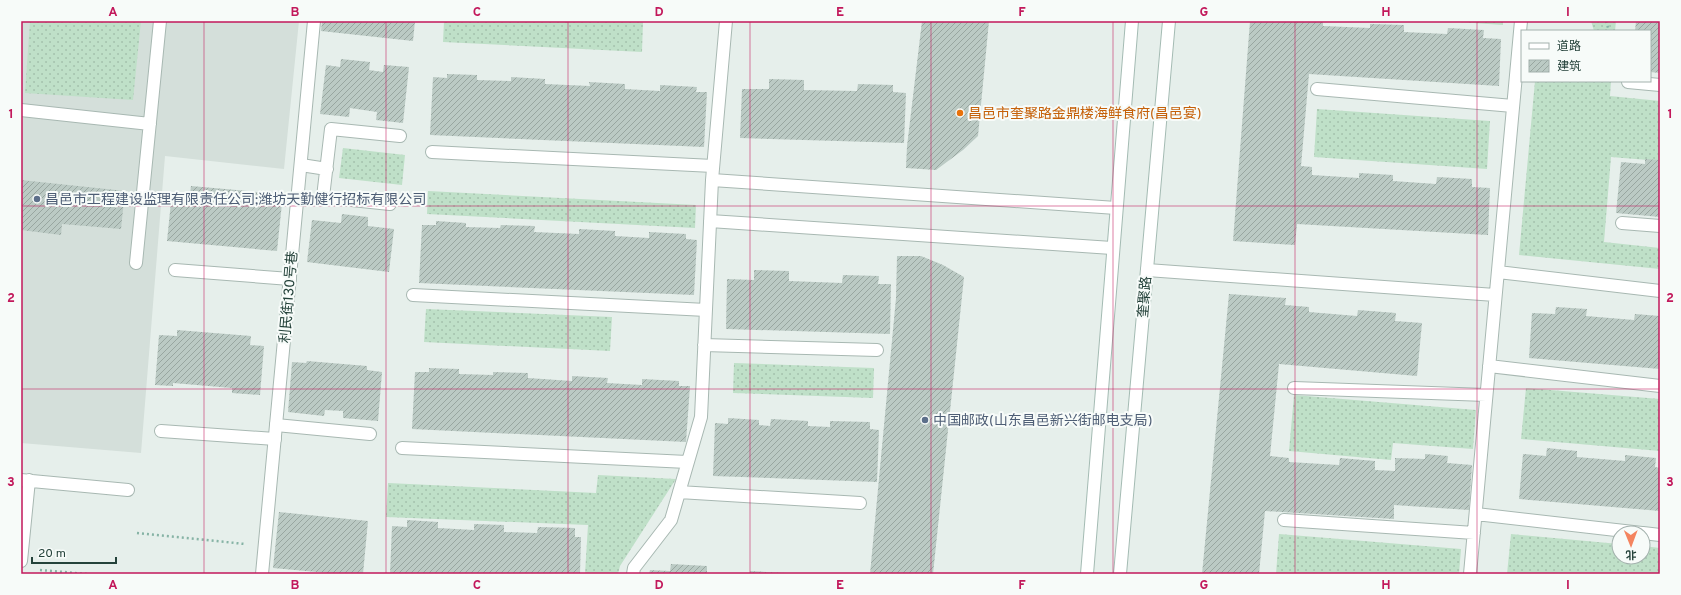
<svg xmlns="http://www.w3.org/2000/svg" width="1681" height="595" font-family="Overpass,'Noto Sans SC',sans-serif">
  <style>
    .built { fill: #d4dfda }
    .garden { fill: url(#garden-dots) }
    .building { fill: url(#building-hatch) }
    .lines { fill: none; stroke-linecap: round; stroke-linejoin: round }
    .lane-casing { stroke: #a8b8b2; stroke-width: 14 }
    .street-casing { stroke: #a8b8b2; stroke-width: 14 }
    .secondary-casing { stroke: #a4bbb3; stroke-width: 14 }
    .path { stroke: #86b3a5; stroke-width: 2.5; stroke-dasharray: 2 3; stroke-linecap: butt }
    .lane { stroke: #fff; stroke-width: 12 }
    .street { stroke: #fff; stroke-width: 12 }
    .secondary { stroke: #fff; stroke-width: 12 }
    .grid { fill: none; stroke: #c2185b; stroke-width: 1; stroke-opacity: 0.55 }
    .food-dot { fill: #e8710a; stroke: #f7fbf9; stroke-width: 1.5 }
    .service-dot { fill: #5c6f8a; stroke: #f7fbf9; stroke-width: 1.5 }
    .labels { text-anchor: middle; stroke-width: 4; stroke-linejoin: round; paint-order: stroke }
    .food-label { font-size: 14px; fill: #c56008; stroke: #f7fbf9; text-anchor: start }
    .service-label { font-size: 14px; fill: #4e5e75; stroke: #f7fbf9; text-anchor: start }
    .street-label { font-size: 14px; fill: #24423a; stroke: #f7fbf9 }
    .neatline { fill: none; stroke: #c2185b; stroke-width: 1.5 }
    .grid-label { font-size: 13px; text-anchor: middle; font-weight: bold; fill: #c2185b }
  </style>
  <defs>
    <pattern id="garden-dots" width="8" height="8" patternUnits="userSpaceOnUse"><rect width="8" height="8" fill="#bfe0c8"/><path d="M2 2h.1M6 6h.1" fill="none" stroke="#a4c1ad" stroke-width="1.8" stroke-linecap="round"/></pattern>
    <pattern id="building-hatch" width="6" height="6" patternUnits="userSpaceOnUse"><rect width="6" height="6" fill="#bbcac4"/><path d="M-1 1l2-2M0 6l6-6M5 7l2-2" fill="none" stroke="#98a6a0"/></pattern>
  </defs>
  <rect width="100%" height="100%" fill="#e6efeb"/>
  <path class="built" d="M21,21h278l-15,148 -119,-13 -24,297 -120,-10z"/>
  <path class="garden" d="M30,21h111l-8,79 -108,-7z
    M444,21l199,1 -1,30 -199,-10z
    M1443,21h60v4z
    M1591,21h25l-1,10h-21z
    M1535,81h76l-1,15 50,5v60l-49,-4 -7,85 56,6v21l-141,-14z
    M1317,109l173,12 -3,48 -173,-12z
    M343,148l62,7 -3,30 -63,-7z
    M428,191l268,14 -1,23 -268,-14z
    M426,309l186,8 -2,34 -186,-9z
    M734,363l140,5 -1,30 -140,-5z
    M1526,388l134,11v52l-139,-12z
    M1294,395l182,15 -3,39 -80,-6 -2,17 -102,-9z
    M598,475l78,4 -56,87 -2,8h-33l3,-49 -202,-8 2,-34 208,10z
    M1279,534l182,15 -2,25h-183z
    M1511,534l108,10v13h24v-11l17,2v26h-153z"/>
  <path class="building" d="M322,21h93l-2,20 -92,-10z
    M922,21h67l-11,115 -15,14 -27,20 -30,-2 1,-22z
    M1250,21h73v5l47,2v-4l34,1v7l43,2 1,-6 36,2 -1,8 18,1 -2,47 -190,-12 -8,92 11,1v8l47,3v-5l34,2v6l43,3 1,-7 35,2v8l18,1 -2,47 -191,-11 -2,21 -62,-4z
    M1636,21l24,1v51l-10,-1v-41h-15z
    M341,59l29,3 -1,8 14,2 1,-7 25,2 -6,56 -27,-3 1,-8 -27,-4 -1,9 -29,-3 6,-49 14,2z
    M447,74l30,1v5l34,1v-4l34,2v5l45,2 -1,-4 36,2v5l35,2v-6l37,2 -1,5h11l-3,55 -274,-12 3,-58 14,1z
    M769,79l35,1v10l53,1 1,-7 35,1v7l13,1 -2,50 -164,-5 2,-49h27z
    M1645,159l15,1v57l-44,-4 5,-51 24,2z
    M21,180l104,11 -4,38 -59,-5 -1,11 -40,-5z
    M191,186l78,7 -1,9 14,1 -5,48 -110,-10 5,-49 18,2z
    M342,214l26,3v9l26,3 -5,43 -82,-10 5,-42 29,3z
    M436,221l30,2v4l34,1 1,-3 34,1 -1,6 45,2v-5l36,2v5l34,2v-6l37,2v5l11,1 -3,55 -275,-12 3,-58h14z
    M897,256h24l22,9 21,12 -31,297h-63l26,-276z
    M754,270l35,1v10l53,2 1,-8 36,1 -1,8h13l-1,50 -164,-5 1,-50 27,1z
    M1229,294l57,4 -1,7 24,2v5l48,4 1,-6 38,3 -1,8 27,2 -5,53 -138,-12 -9,92 19,2v4l50,3 1,-7 35,3v9l20,1v-13l30,1v-5l23,2 -1,7 25,2 -3,45 -75,-5v14l-129,-8 -6,63h-57z
    M1556,307l31,2 -1,7 48,4 1,-6 25,2v53l-131,-11 3,-45 23,1z
    M177,330l74,6 -1,9 14,1 -4,49 -28,-2v-5l-59,-5v3l-18,-1 4,-50 18,1z
    M307,361l60,5v4l15,2 -4,49 -35,-3v-7l-18,-1 -1,6 -36,-4 4,-50 14,1z
    M429,368l30,1v5l34,1v-3l35,1v5l44,3v-5l36,2 -1,5 35,2v-6l37,2v5h11l-4,56 -274,-13 3,-57h14z
    M728,418l31,2v5l11,1 1,-7 37,2v5l22,1v-6l40,1v7l9,1 -2,52 -164,-6 2,-53 13,1z
    M1547,448l30,3v6l48,4v-6l31,3 -1,9 5,1v43l-141,-12 4,-45 23,2z
    M279,512l89,9 -5,53h-24l-66,-6z
    M407,520l31,2v6l36,2v-6l30,1v7l33,1 1,-6 37,1v9h6l-1,37h-190l2,-48 15,1z
    M671,564l36,2v8h-58l1,-4 20,1z
    M750,571l37,2v1h-37z"/>
  <g class="lines">
    <g class="lane-casing">
      <path id="lane" d="M1628,82l32,3
        M1317,89l196,17
        M21,110l129,14
        M432,152l281,14
        M301,165l26,4
        M712,180l404,28
        M390,204l-67,-7 8,-68 69,7
        M710,221l402,27
        M1622,223l38,3
        M136,263l24,-242
        M175,270l115,9
        M1147,270l348,25
        M1498,272l162,19
        M413,295l293,15
        M704,345l173,5
        M1489,366l171,20
        M1294,388l192,7
        M276,425l94,9
        M161,431l114,8
        M402,448l285,14
        M21,480l107,10
        M679,492l181,11
        M1476,514l166,19
        M1284,520l190,13
        M1643,533l17,2
        M21,561l8,-81
        M633,574l1,-6 37,-48 30,-103 11,-237 14,-159
        M1470,574l51,-553"/>
    </g>
    <g class="street-casing">
      <path id="street" d="M262,574l52,-553"/>
    </g>
    <g class="secondary-casing">
      <path id="secondary" d="M1087,574l45,-553
        M1120,574l49,-553"/>
    </g>
    <path class="path" d="M1606,21l3,10
      M137,533l108,11
      M40,570l47,4"/>
    <use href="#lane" class="lane"/>
    <use href="#street" class="street"/>
    <use href="#secondary" class="secondary"/>
  </g>
  <path class="grid" d="M204,21v553M386,21v553M568,21v553M750,21v553M931,21v553M1113,21v553M1295,21v553M1477,21v553M21,206h1639M21,389h1639"/>
  <circle class="food-dot" cx="960" cy="113" r="4"/>
  <g class="service-dot">
    <circle cx="37" cy="199" r="4"/>
    <circle cx="925" cy="420" r="4"/>
  </g>
  <g class="labels">
    <g class="food-label">
      <text x="968" y="118">昌邑市奎聚路金鼎楼海鲜食府(昌邑宴)</text>
    </g>
    <g class="service-label">
      <text x="45" y="204">昌邑市工程建设监理有限责任公司;潍坊天勤健行招标有限公司</text>
      <text x="933" y="425">中国邮政(山东昌邑新兴街邮电支局)</text>
    </g>
    <g class="street-label">
      <text transform="translate(288 297) rotate(-85)" y="5">利民街130号巷</text>
      <text transform="translate(1144 297) rotate(-85)" y="5">奎聚路</text>
    </g>
  </g>
  <rect width="1681" height="595" fill="none" stroke="#f7fbf9" stroke-width="44"/>
  <rect x="1521" y="30" width="130" height="52" fill="#f7fbf9" stroke="#a3b1ad"/>
  <rect x="1529" y="43" width="20" height="6" fill="#ffffff" stroke="#a3b1ad"/>
  <text x="1557" y="50" font-size="12" fill="#24423a">道路</text>
  <rect x="1529" y="60" width="20" height="12" fill="url(#building-hatch)" stroke="#a3b1ad"/>
  <text x="1557" y="70" font-size="12" fill="#24423a">建筑</text>
  <g transform="translate(1631 545) rotate(179)"><circle r="19" fill="#f7fbf9" stroke="#a3b1ad"/>
  <path d="M0-3L7 15L0 10L-7 15Z" fill="#f4845f"/>
  <text y="-6" font-size="11" font-weight="bold" text-anchor="middle" fill="#24423a">北</text>
  </g>
  <path d="M32 557v6h84v-6" fill="none" stroke="#24423a" stroke-width="2"/>
  <text x="38" y="557" font-size="12" fill="#24423a" stroke="#f7fbf9" stroke-width="3" paint-order="stroke">20 m</text>
  <rect x="22" y="22" width="1637" height="551" class="neatline"/>
  <g class="grid-label">
    <text x="113" y="16">A</text>
    <text x="295" y="16">B</text>
    <text x="477" y="16">C</text>
    <text x="659" y="16">D</text>
    <text x="840" y="16">E</text>
    <text x="1022" y="16">F</text>
    <text x="1204" y="16">G</text>
    <text x="1386" y="16">H</text>
    <text x="1568" y="16">I</text>
    <text x="11" y="118">1</text>
    <text x="1670" y="118">1</text>
    <text x="11" y="302">2</text>
    <text x="1670" y="302">2</text>
    <text x="11" y="486">3</text>
    <text x="1670" y="486">3</text>
    <text x="113" y="589">A</text>
    <text x="295" y="589">B</text>
    <text x="477" y="589">C</text>
    <text x="659" y="589">D</text>
    <text x="840" y="589">E</text>
    <text x="1022" y="589">F</text>
    <text x="1204" y="589">G</text>
    <text x="1386" y="589">H</text>
    <text x="1568" y="589">I</text>
  </g>
</svg>
